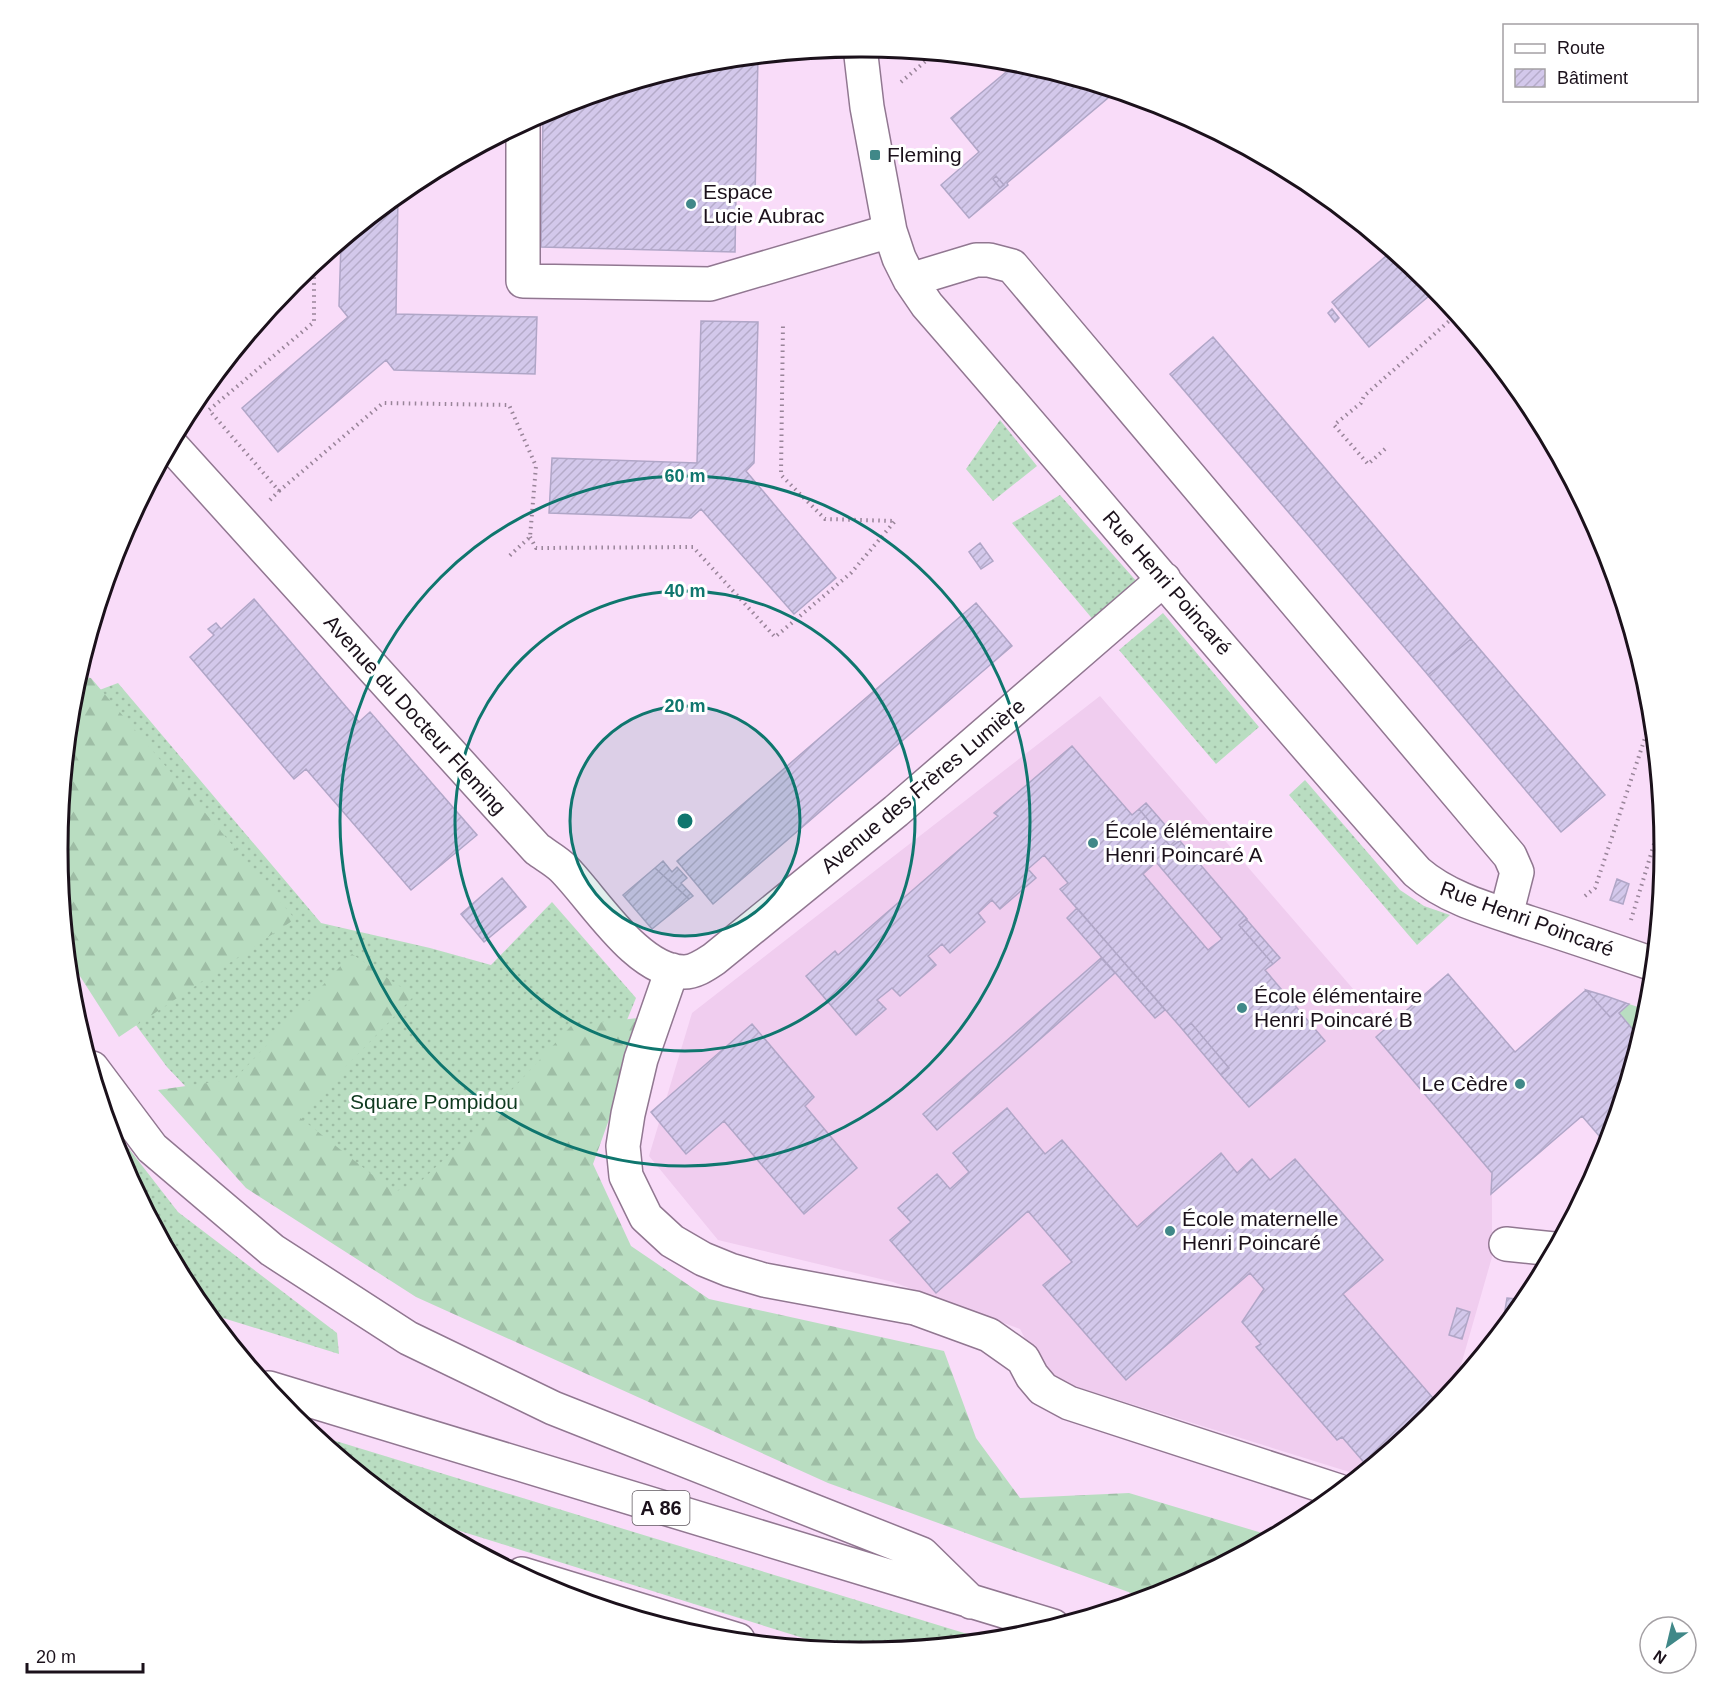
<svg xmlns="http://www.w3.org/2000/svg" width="1722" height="1699" font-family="Arial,sans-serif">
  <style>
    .built { fill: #f0cdef }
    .grass { fill: url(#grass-dots) }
    .forest { fill: url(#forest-firs) }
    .garden { fill: #b9ddc1 }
    .building { fill: url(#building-hatch); stroke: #b0a6c7; stroke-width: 1.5; fill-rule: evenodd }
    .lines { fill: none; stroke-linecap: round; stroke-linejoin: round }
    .minor-casing { stroke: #917791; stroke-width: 36 }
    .highway-casing { stroke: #917791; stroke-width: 36 }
    .path { stroke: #998499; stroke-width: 4; stroke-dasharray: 1.5 4.5; stroke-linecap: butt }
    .minor { stroke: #fff; stroke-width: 33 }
    .highway { stroke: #fff; stroke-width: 33 }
    .ring { fill: none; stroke: #0f766e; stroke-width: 3 }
    .poi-dot { fill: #408888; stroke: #fff; stroke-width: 2 }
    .labels { text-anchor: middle; stroke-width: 6; stroke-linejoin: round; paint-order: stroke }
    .shield { fill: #fff; stroke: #5f585f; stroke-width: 1.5 }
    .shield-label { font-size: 20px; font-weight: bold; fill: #1b111b }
    .poi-label { font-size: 21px; fill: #1b111b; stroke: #fff; text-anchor: start }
    .street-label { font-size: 21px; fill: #1b111b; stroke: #fff }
    .park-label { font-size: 21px; fill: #0e391e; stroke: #fff }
    .rim { fill: none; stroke: #1b111b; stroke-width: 3 }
    .centre { fill: #0f766e; stroke: #fff; stroke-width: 3 }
    .ring-label { font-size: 18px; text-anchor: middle; font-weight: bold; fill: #0f766e; stroke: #fff; stroke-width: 6; stroke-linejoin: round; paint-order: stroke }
  </style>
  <defs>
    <pattern id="grass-dots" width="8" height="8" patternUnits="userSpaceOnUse" patternTransform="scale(1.5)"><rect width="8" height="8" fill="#b9ddc1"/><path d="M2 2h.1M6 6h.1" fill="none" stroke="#9ebda5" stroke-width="1.8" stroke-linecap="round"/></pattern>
    <pattern id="forest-firs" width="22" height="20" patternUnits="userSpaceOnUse" patternTransform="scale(1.5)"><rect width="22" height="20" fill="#b9ddc1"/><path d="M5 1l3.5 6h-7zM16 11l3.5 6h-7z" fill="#9ebda5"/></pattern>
    <pattern id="building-hatch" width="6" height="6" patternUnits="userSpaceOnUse" patternTransform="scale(1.5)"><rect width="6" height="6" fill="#d3c8eb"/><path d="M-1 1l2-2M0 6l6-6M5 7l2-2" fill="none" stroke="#b5abc9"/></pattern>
  </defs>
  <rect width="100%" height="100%" fill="#f9dcf9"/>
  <path class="built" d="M1100,696l286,331 -10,10 116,136v84l-37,129 -26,32 -70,57 -314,-98 -25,-48 -127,-47 -175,-42 -69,-84 43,-143z"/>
  <path class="grass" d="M1000,420l37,46 -44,35 -27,-32z
    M1060,495l78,88 -43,39 -83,-99z
    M1163,613l96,114 -43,37 -97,-114z
    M118,683l203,240 109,25 61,17 61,-63 84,96 -66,161 -10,193 -312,-200 -81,-85 -100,-135 -9,-83 15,-149z
    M1305,780l95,110 24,16 26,9 -33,30 -128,-150z
    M109,1123l69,89 159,121 2,21 -132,-41 -14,-18 -74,-139z
    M313,1434l674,206 -126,12 -16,-1 -430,-134z"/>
  <path class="forest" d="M78,676l13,2 204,241 -176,118 -50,-78 -11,-110 16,-156z
    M352,954l62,42 -116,120 96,76 26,-10 52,-49 99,-107 75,-9 -53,147 38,82 78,53 235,52 32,87 44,60 109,-5 143,43 -104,55 -23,7 -317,-115 -412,-186 -170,-109 -88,-98 77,-11z"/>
  <path class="garden" d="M1629,1004l18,6 -8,27 -20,-24z"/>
  <path class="building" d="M758,57l-3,139h-19l-1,56 -194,-5 2,-134 11,-6 151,-45z
    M1018,62l97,30 -108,91 1,2 -39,33 -28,-33 38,-33 -28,-34zM996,176l8,9 -4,3 -7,-9z
    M996,176l8,9 -4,3 -7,-9z
    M398,195l-2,119 141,3 -2,57 -141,-4 -8,-10 -108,92 -36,-44 106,-91 -9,-11 2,-63z
    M1392,251l37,31 7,8 -67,57 -37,-45z
    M1332,309l7,9 -4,4 -7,-9z
    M701,321l57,1 -4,141 -8,8 90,107 -42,36 -93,-105 -10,9 -142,-5 3,-55 145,5z
    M1213,337l258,302 -43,36 -258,-301z
    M980,543l13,18 -12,8 -12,-17z
    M254,599l105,123 11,-10 107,123 -66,55 -105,-121 -12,10 -104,-122 24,-22 -6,-6 8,-6 5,6z
    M976,603l36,43 -299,258 -36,-43z
    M1471,639l134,156 -44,37 -133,-157z
    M1072,746l60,69 7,-6 32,38 9,-6 67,78 -8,6 34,39 -8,6 60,71 -76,66 -28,-32 8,-7 -38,-45 -8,7 -123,-141 8,-6 -24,-28 -16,14 8,9 -36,31 -8,-9 -14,13 7,9 -35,31 -8,-9 -14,12 8,9 -36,31 -8,-8 -15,12 9,9 -30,26 -50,-59 29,-25 3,4 160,-139 -4,-3zM1156,862l66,77 -14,11 -65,-76z
    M1146,803l33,38 -8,6 -32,-38z
    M663,861l9,11 5,-5 10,11 -6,5 12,13 -4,3 -34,-31z
    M655,868l34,31 -37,30 -29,-34z
    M502,878l24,29 -42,35 -23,-28z
    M1617,879l12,5 -6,20 -13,-4z
    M1077,908l88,102 -10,8 -88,-100z
    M1246,919l34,39 -7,6 -34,-39z
    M1101,958l14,15 -178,157 -14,-16z
    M1448,974l67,78 71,-62 24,27 16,-14 3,1 -10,9 20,24 -32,108 -25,-29 -91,78 1,-21 -116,-136z
    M1586,990l20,6 20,7 -16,14z
    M1191,1023l38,45 -8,7 -38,-45z
    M752,1024l62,73 -9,9 52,62 -53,46 -80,-93 -38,33 -35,-42z
    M1007,1108l38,46 17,-14 75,87 84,-74 16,20 15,-14 18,21 25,-21 88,101 -40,34 96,111 -10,13 -61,49 -26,-30 -5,3 -81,-93 5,-3 -19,-22 22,-33 -14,-16 -124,107 -83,-95 29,-23 -44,-51 -92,82 -46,-53 21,-18 -13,-14 39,-34 13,15 19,-17 -16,-19z
    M1507,1298l18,2 -23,28z
    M1457,1308l13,4 -8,27 -13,-4z"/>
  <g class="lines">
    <g class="minor-casing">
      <path id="minor" d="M860,47l7,60 23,124 9,27 11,22 17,25c164,188 324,381 490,567 31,27 74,38 113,51 41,13 82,27 123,41
        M523,124v157l187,3 180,-53
        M910,280l66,-20h13l23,6 498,590 7,16 -11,43
        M171,445l366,404c8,6 19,12 26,19 31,31 74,104 121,104 11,0 21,-7 30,-13l182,-148 268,-232
        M672,970l-31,89 -13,55 -5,32 3,30 20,41 26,24 31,18 27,11 34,10 151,28 74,27 34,24 9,17 11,13 26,14 270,88
        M1506,1244l48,5"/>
    </g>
    <g class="highway-casing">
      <path id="highway" d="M92,1068l60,80 120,102 136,88 145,70 369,146 49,48
        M269,1388l784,238
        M522,1574l216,66"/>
    </g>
    <path class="path" d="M901,82l33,-28
      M1385,449l-17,15 -34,-39 27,-22 3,-7 92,-81
      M279,491l104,-88 126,2 27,61 -6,71 -23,21
      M270,500l9,-9 -70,-81 105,-88v-57
      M530,537l6,11 157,-1 82,90 76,-64 44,-52 -70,-2 -44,-44 2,-152
      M1585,896l10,-8 56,-168
      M1631,920l30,-99"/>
    <use href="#minor" class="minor"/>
    <use href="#highway" class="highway"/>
  </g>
  <circle cx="685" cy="821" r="115" fill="#0f766e" fill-opacity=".12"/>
  <g class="ring">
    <circle cx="685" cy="821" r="115"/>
    <circle cx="685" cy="821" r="230"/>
    <circle cx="685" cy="821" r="345"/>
  </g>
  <g class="poi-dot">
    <rect x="869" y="149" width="12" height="12" rx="3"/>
    <circle cx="691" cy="204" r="6"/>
    <circle cx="1093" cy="843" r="6"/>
    <circle cx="1242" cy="1008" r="6"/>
    <circle cx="1520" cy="1084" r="6"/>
    <circle cx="1170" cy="1231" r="6"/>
  </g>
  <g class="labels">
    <rect class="shield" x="632.5" y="1491" width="57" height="34" rx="4.5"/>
    <g class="shield-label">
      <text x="661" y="1515">A 86</text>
    </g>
    <g class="poi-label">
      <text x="887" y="162">Fleming</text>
      <text x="703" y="199">Espace<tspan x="703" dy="24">Lucie Aubrac</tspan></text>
      <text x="1105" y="838">École élémentaire<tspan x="1105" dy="24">Henri Poincaré A</tspan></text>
      <text x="1254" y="1003">École élémentaire<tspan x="1254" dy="24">Henri Poincaré B</tspan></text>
      <text x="1508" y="1091" text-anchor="end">Le Cèdre</text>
      <text x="1182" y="1226">École maternelle<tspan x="1182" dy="24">Henri Poincaré</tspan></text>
    </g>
    <g class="street-label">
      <text transform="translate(1167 583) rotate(49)" y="7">Rue Henri Poincaré</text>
      <text transform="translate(415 715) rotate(48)" y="7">Avenue du Docteur Fleming</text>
      <text transform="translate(923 786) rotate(-40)" y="7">Avenue des Frères Lumière</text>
      <text transform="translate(1527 919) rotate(20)" y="7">Rue Henri Poincaré</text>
    </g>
    <g class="park-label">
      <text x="434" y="1109">Square Pompidou</text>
    </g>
  </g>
  <path d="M0 0H1722V1699H0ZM860 57H862A792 792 0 0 1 1654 849V850A792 792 0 0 1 862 1642H860A792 792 0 0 1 68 850V849A792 792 0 0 1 860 57Z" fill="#fff" fill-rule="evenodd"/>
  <path class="rim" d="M860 57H862A792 792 0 0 1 1654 849V850A792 792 0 0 1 862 1642H860A792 792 0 0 1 68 850V849A792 792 0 0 1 860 57Z"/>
  <circle cx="685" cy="821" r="9" class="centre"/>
  <g class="ring-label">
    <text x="685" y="482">60 m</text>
    <text x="685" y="597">40 m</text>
    <text x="685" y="712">20 m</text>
  </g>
  <rect x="1503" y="24" width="195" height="78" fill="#ffffff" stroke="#a4a0a4" stroke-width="1.5"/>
  <rect x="1515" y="44" width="30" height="9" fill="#ffffff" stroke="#a4a0a4" stroke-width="1.5"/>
  <text x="1557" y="54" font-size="18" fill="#1b111b">Route</text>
  <rect x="1515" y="69" width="30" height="18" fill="url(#building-hatch)" stroke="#a4a0a4" stroke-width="1.5"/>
  <text x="1557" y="84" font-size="18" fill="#1b111b">Bâtiment</text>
  <g transform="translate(1668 1645) rotate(214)"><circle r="28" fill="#ffffff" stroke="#a4a0a4" stroke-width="1.5"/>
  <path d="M0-4.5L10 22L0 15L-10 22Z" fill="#408888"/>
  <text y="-9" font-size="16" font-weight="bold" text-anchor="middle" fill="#1b111b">N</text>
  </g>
  <path d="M27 1663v9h116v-9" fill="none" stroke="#1b111b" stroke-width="3"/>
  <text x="36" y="1663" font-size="18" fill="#1b111b" stroke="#ffffff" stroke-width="4.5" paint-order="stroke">20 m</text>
</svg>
